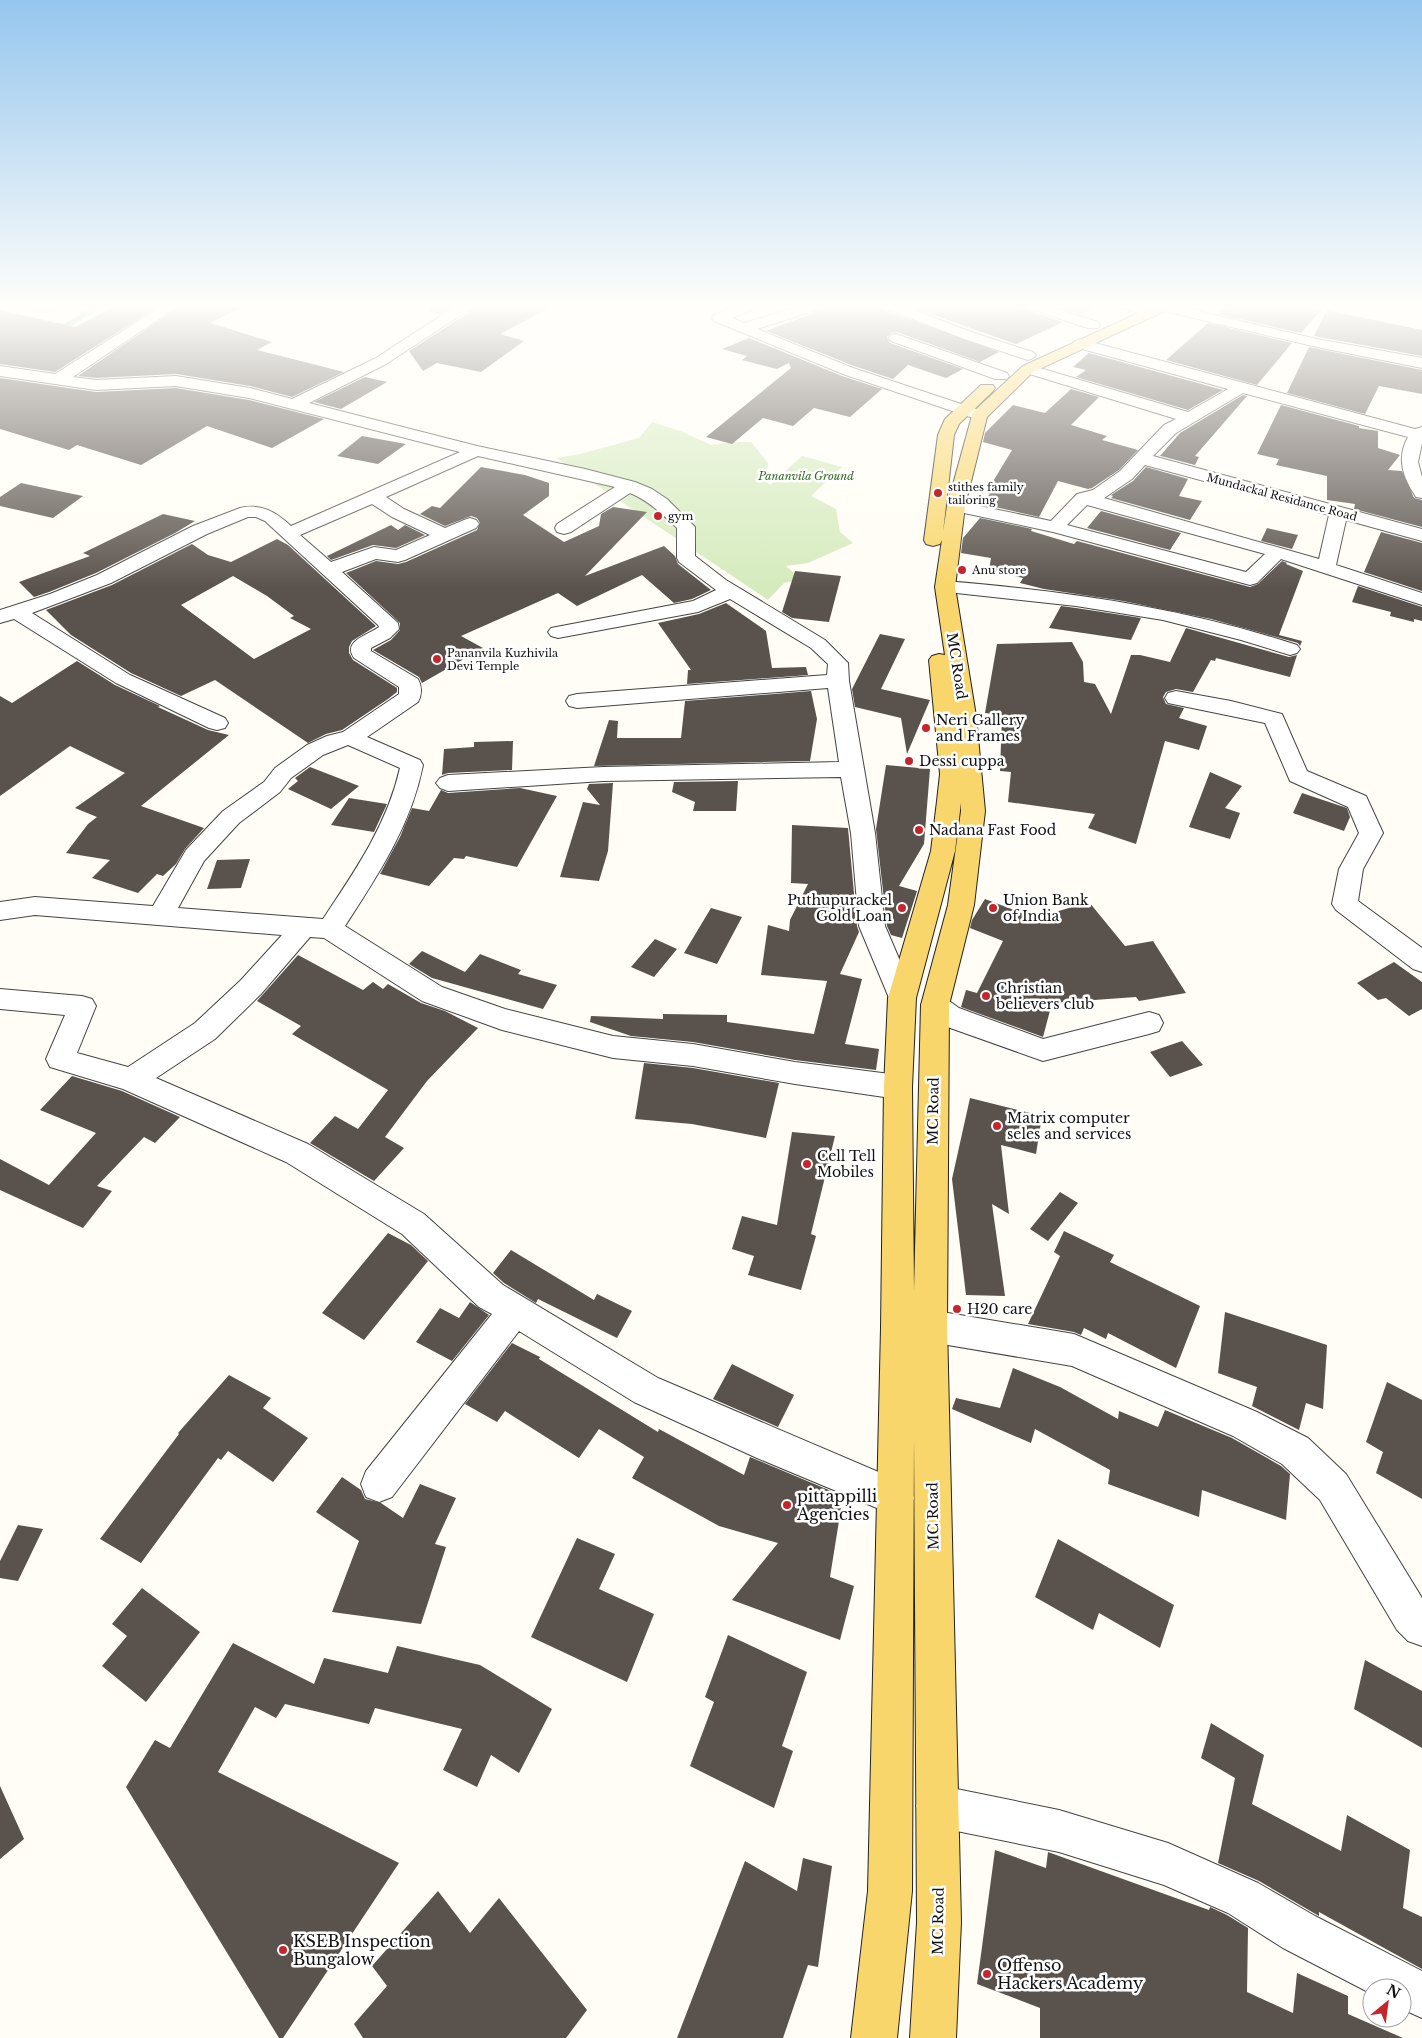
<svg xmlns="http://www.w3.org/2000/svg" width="1422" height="2038" font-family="'Libre Baskerville',serif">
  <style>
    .green { fill: #d5ebbd }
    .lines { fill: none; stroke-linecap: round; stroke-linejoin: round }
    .stream { stroke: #3f96cf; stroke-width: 5 }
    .building { fill: #5a524d; fill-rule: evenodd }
    .street-casing { stroke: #444; stroke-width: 2 }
    .primary-casing { stroke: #222; stroke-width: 2 }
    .street { fill: #fff; fill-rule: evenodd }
    .primary { fill: #f9d66b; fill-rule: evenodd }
    .poi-dot { fill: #c4262e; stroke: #fff; stroke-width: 2 }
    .labels { text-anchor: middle; stroke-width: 5; stroke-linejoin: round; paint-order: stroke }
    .far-park-label { font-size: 11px; font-style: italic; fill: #2f6b1f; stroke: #fff }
    .far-poi-label { font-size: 11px; fill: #111; stroke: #fff; text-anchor: start }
    .far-street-label { font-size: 11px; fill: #111; stroke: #fff }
    .street-label { font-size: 14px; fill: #111; stroke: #fff }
    .poi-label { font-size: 14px; fill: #111; stroke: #fff; text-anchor: start }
    .near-poi-label { font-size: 16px; fill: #111; stroke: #fff; text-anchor: start }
  </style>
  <rect width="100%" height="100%" fill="#fffdf5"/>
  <path class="green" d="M13,304h62c-19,9 -44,15 -62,0z
    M652,422l31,10 28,13 21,-3h19l17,21 -2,18 4,4 32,-29 40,11 -31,29 25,13 4,23 13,11 -45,20 -22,3 15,13 -17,4 -16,17 -212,-142 24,-4 59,-16z"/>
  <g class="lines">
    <path class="stream" d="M57,331l46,-27"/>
  </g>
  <path class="building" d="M119,304h43l-107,68 -55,-8v-54l75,17z
    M183,304h66l-39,19 62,19 -15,8 87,22 -52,25 -42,-11 -74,-12 -80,4 -18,-2z
    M430,304h26l-16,10 -11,-2z
    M468,304h88l-56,30 24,7 -43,31 -44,-9 -14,8 -14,-20 59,-38 3,-6z
    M829,304h52l2,6 116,42 -19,10 -83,-30 -6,1 -4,4 3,6 73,26 -17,9 -38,-13 -15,14 -39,-13 -88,-35 45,-17 2,-4z
    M902,304h118l3,5 40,13 -47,22z
    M1047,304h57l-24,10z
    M1230,304h89l-2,4 5,1 -21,24 -83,-19z
    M1327,310l95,20v26l-108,-20z
    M1208,323l84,20 -35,42 -91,-25z
    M749,338l93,38 40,13 -32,28 -36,-9 -21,18 -30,-8 -31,26 -26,-7 85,-69 -2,-5 -12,6 -35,-9 5,-4 -25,-7z
    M1309,347l113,23v24l-43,-8 -14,28 -78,-21z
    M1089,353l134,37 -35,20 -112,-33 10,-7 -13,-3z
    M365,377l22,5 -46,27 -27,-7z
    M0,378l96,14 80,-4 73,12 75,19 -52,29 -65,-22 -66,39 -64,-20 -8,5 -69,-21z
    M1071,389l28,8 -28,28 36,11 -5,4 36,10 -19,20 -27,18 -4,1 -30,-8 -19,36 -48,-11 4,-5 -9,-3 4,-4 -4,-1 26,-43 -29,-8 2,-9 28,-28 32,8z
    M1243,395l4,1 -52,60 4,1 -4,8 -38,-10 3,1 20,-23z
    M1281,405l78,21v2l19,3v17l22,7 -12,15 14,1 12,27 8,2v27l-68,-18 1,-5 -28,-4v-24l-51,-11 3,-6 -22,-5z
    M362,436l44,8 -28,20 -41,-8z
    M481,467l44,8 24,8v13l-26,19 41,27 35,-16 2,-12 12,-7 34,5 -62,64 79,-30 11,10 3,8 33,26 -19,9 -18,4 -32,-28 -65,31 -19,-13 -97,43 22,12 -61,35 -3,-6 -46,-27 18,-10 9,-10v-7l-54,-50 30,-12 22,3 8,-2 71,-32 3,-7 -3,-5 -6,-2 -26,10 -25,-12 12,-8 8,2z
    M1146,467l42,12 -9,17 23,5 -12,19 -79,-22 2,-2 -2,-1 22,-14z
    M21,483l28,6 34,7 -30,22 -53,-12v-9z
    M1101,511l80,22 -11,17 -83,-22z
    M163,514l32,7 -20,12 -79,40 -47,19 -15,5 -15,-15 71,-26 -7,-3z
    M980,518l52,11 -1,2 43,13 3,-3 173,46 8,-3 24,-23 5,2 -1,1 17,7 -24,64 23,6 -2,5 -2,-3 -87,-24 -88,-18 -79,-12 -24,-6 3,-5 -34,-8 2,-12 -30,-5 2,-15z
    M391,525l7,5 7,-5 20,10 -29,13 -23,-3 -42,15 -4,-4z
    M1267,528l31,7 -6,14 -31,-8z
    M1381,532l41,11v48l-58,-19z
    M277,539l11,6 88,81 -24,15 -3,6v6l4,7 44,28v4l-9,7 -46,31 -16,4 -18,9 -93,-63 -34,16 -50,-23 -60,-38 -25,-25 66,-25 80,-41 16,11 23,7zM233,576l34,20 27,20 -4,2 21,11 -57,30 -73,-54z
    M795,571l46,5 -12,46 -37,-4 -10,-6z
    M1358,586l64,21v14l-8,-2v3l-24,-6 1,-4 -39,-10z
    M726,603l40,28 6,37 34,-1 2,8 -121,9 1,-14h3l-33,-47 41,-9z
    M1061,606l15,2 65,10 -10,22 -82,-12z
    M1186,628l103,29 8,-2 -7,22 -74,-19 -1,3 -4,-1 -18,32 -17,-3 -10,3 -3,5 3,7 18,4 -5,10 28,8 -8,24 -34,-9 -29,103 -48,-16 7,-14 -87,-12 3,-30 -11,-1 2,-56 -17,-2 12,-69 75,-2 11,20 1,20 11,2 16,30 20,-59h9l30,7z
    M880,634l25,5 -24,50 49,11 -23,54 -6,-36 -46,-11 -3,-18z
    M77,661l38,24 45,21 -2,1 50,23 21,5 -88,71 63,22 -19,21 -9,15 -13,12 -6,-2 -19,19 -46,-15 18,-18 -44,-7 22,-29 9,-7 -22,-9 50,-35 -55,-27 -70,50v-100l12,7z
    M811,691l6,28 -7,42 -216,5 15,-46 9,1 -1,17h64l4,-37z
    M513,741l-1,29 -64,3 -6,2 2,-26 30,-2v-5z
    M886,765l44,4 -6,75 -25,42 18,5 -15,47 -11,-3 -4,-9 -11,-97z
    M310,767l49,19 -28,23 -43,-20 10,-8 -3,-3z
    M1210,772l32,14 -17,22 15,5 -10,26 -41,-12z
    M738,781l-2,30h-43l2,-9 -23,-10 2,-10z
    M613,783l-5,68 -9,30 -39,-4 23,-75 17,3 -13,-16 2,-5z
    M520,788l37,8 -40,71 -51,-11 -2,3 -10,-1 -25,28 -49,-12 20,-37 12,-29 17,3 12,-21 7,3z
    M1302,793l45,15 3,9 -6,14 -51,-18z
    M349,798l38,6 -13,28 -43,-7z
    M792,825l56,3 9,98 2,6 -19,42 22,5 -17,65 34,5 -3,21 -81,-10 -102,-18 -62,-6 -41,-14 1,-6 72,3v-5l64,1v7l87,12 13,-53 -66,-6 7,-50 21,6 1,-11 18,-36 -17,-1z
    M250,859l-9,29 -34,1 10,-29z
    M985,899l50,19 54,-16 36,44 28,-5 33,52 -47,8 -3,-4 -84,6 -9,34 -82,-30 5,-17 11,3 26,-52 -33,-13 2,-8z
    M711,908l31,9 -25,47 -33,-11z
    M655,939l22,10 -23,28 -23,-10z
    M422,951l43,21 15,-18 41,16 -3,4 39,11 -14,24 -111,-31 -23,-14z
    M298,955l65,35 10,-8 10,7 5,-5 33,19 24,8 33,17 -51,53 -42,56 19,11 -30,33 -64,-38 25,-27 23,13 30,-39 -96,-56 9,-8 -44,-25z
    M1394,962l28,20v27l-13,7 -23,-18 -8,2 -21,-17z
    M1182,1041l21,24 -33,12 -20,-25z
    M644,1063l49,5 86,15 -13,55 -74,-14 -57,-5z
    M72,1076l50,15 58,26 -25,26 -11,-6 -47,49 15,5 -29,37 -83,-38v-31l49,26 47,-52 -56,-23z
    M970,1098l72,18 -6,38 -35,-9 8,69 -17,-10 13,92 -39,-1 -14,-116z
    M792,1132l43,4 -24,98 5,2 -15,54 -53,-15 6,-19 -22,-7 10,-33 35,9z
    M1060,1192l18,11 -30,38 -18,-12z
    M1064,1231l50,24 -4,7 90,44 -24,62 -68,-35 -2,6 -22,-11 -3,7 -7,-3 -46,-8 32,-68 -6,-4z
    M388,1233l23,12 17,16 -64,79 -42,-27z
    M511,1250l83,50 3,-6 35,17 -15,27 -79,-39 -2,4 -32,-20 -11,-10z
    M470,1302l19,13 -37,46 -36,-19 24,-34 19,10z
    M1225,1312l102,33 -4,64 -17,-6 -7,27 -47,-24 5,-19 -39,-14z
    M512,1343l28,14 -1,2 119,73 1,-3 85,46 6,-18 93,39 -13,81 24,9 -14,54 -108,-40 46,-57 -59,-17 -87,-48 12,-21 -45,-28 -20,29 -74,-47 -8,11 -32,-18z
    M732,1364l62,31 -16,32 -65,-28z
    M1013,1368l47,19 58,32 1,-8 39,16 7,-17 67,28 49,28 9,8 -4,46 -84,-30 -3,27 -91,-33 2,-14 -75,-41 -4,14 -79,-34 4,-11 44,10z
    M229,1375l42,23 -8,10 45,30 -35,44 -45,-31 -7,9 -3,-2 -77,105 -41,-24 79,-105 -1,-1z
    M1387,1382l35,18v99l-46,-26 7,-21 -17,-10z
    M342,1477l19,13 4,9 16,4 22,15 17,-34 36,14 -21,46 11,3 -25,77 -89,-12 27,-71 -43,-29z
    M18,1525l25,4 -25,52 -18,-3v-17z
    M577,1538l38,16 -16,35 55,25 -27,68 -96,-45z
    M1058,1539l116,66 -14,43 -61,-35 -6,17 -58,-33z
    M142,1588l58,44 -54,70 -44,-36 25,-30 -15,-12z
    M728,1635l79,37 -25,74 11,5 -19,57 -84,-42 24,-64 -9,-5z
    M233,1643l81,41 10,-26 64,15 9,-27 83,19 72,44 -33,64 -28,-18 -14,32 -34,-17 19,-41 -87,-21 -6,16 -84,-20 -9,14 -21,-11 -37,65 181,91 -116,175h-4l-153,-251 29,-47 15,8z
    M1365,1660l57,31v57l-68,-39z
    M1211,1723l53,32 -12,49 89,47 6,-36 63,35 -7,58 19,9v52l-103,-57v4l-60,-35 -41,-18 17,-85 -34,-20z
    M0,1786l24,53 -24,20z
    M995,1850l51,18 2,-16 161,58 1,-3 17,8 21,13 -1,64 46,21 4,-40 51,23v18l55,24h-363v-30l-63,-24z
    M803,1858l29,8 -14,101 -10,-2 -25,73h-106l68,-177 52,30z
    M438,1891l32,42 29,-35 88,112 -21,28h-203l-9,-14 33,-38 -15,-20z"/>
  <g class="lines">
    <g class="street-casing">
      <path id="street" d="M165,304h16l-108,73 23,3 80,-4 74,12 42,11 84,-41 81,-53h10l2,3 -2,3 -81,53 -77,39 168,43 108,23 50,13 17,7 15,10 28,28v29l31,24 99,60 23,23 1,18 26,152 10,93 31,72 -4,7 -10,3 -10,-3 -33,-79 -8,-93 -10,-56 -238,4 -155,10 -8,-3 -4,-5 4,-5 8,-3 155,-8 236,-5 -11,-74 -251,20 -8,-2 -3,-5 3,-5 8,-2 250,-19 1,-11 -17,-16 -81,-49 -32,13 -140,26 -7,-2 -3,-4 3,-4 142,-27 23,-11 -37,-28 -2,-4v-30c-15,-14 -28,-27 -47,-35l-59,39 -7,2 -7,-2 -2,-4 2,-4 58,-37 -137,-31 -92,41 18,12 41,19 19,-8 6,-2 6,2 3,4 -3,4 -71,32 -7,2 -22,-3 -34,13 56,51 1,6 -9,9 -19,10v3l47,28c4,7 4,16 0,23l-51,35 53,23 3,5c-12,61 -45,110 -78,161l97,61 63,22 108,27 80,8 102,18 103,13 10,4 4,8 -4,8 -10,4 -103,-15 -102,-18 -80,-8 -111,-28 -80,-29 -98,-63 -14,-1 -49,57 -46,45 -59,39 152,66 116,70 79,71 155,93 251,107 5,13 -5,13 -13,5 -139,-58 -123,-56 -115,-71 -127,166 -13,5 -13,-5 -5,-13 5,-13 126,-157 -13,-7 -77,-73 -116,-72 -163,-73 -73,-22 -4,-8 19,-44 -65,-6v-20l82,7 10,3 4,7 -19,47 51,14 67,-44 46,-43 41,-45 -247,-20 -35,5v-18l35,-5 118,9 33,-56 37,-39 41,-29 11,-14 32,-23 20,-9 16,-4 56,-38v-7l-45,-29c-12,-17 14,-23 25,-31l-1,-2 -113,-104 -9,-4h-8l-41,17 -96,49 -79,30 98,62 95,43 3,5 -3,5 -8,2 -8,-2 -93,-45 -102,-64 -14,4v-13l50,-16 47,-19 96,-49 47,-18c21,-5 36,4 51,18l169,-74 -211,-54 -73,-12 -80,4 -96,-14v-10l55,8zM372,504l20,13 38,18 -34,15 -22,-3 -43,15 -31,-27zM348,745l52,23c-13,57 -45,103 -77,151l-145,-11 26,-47 35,-38 41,-31 11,-14 32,-23z
        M741,304h19l-2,3 -26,11 12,5 56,-17h10l2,3 -2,3 -53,17 96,39 132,44 2,3 -2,3h-12l-130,-44 -129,-53 -2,-3 2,-3z
        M883,304h15l79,30 56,18 3,3 -3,3 -5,2 -61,-20 -83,-32z
        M1022,304h20l56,18 2,3 -2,3h-10l-64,-21z
        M1117,304h20l9,2 -2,-2h24l149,35 105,19v10l-105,-21 -166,-39 7,5 -2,3 -5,1 -32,-10z
        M896,334l111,39 2,3 -2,3h-12l-104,-38 -2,-3 2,-3z
        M1080,339l335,90 7,-2v16l-4,19 4,15v21l-6,-1c-13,-19 -20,-39 -8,-60l-165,-44 -67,40 -23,23 269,73v12l-76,-21 -10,45 86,28v12l-141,-46 -24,24 -7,2 -197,-53 -103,-22 -3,-4 3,-4 6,-1 95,20 26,-27 16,-4 27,-19 44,-46 12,-6 -153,-47 -3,-3 3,-3h10l155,46 40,-23 -153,-42 -3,-3 3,-3zM1145,465l184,50 -10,44 -215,-61 28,-19zM1087,505l178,49 -19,18 -179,-47z
        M945,581c121,10 236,26 352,64l3,4 -3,4 -7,2 -49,-15 -78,-20 -87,-14 -138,-15 -3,-4 3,-4z
        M1176,691l55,10 51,13 25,57 59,25 17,37 -20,36 -5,32 64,47v24l-9,-3 -77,-59 -4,-6 7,-35 20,-36 -11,-26 -58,-26 -25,-58 -97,-20 -3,-5 3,-5z
        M935,995l10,3 14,10 84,31 106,-27 10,3 4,8 -4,8 -10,3 -106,27 -104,-37 -14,-12 -4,-7 4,-7z
        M930,1310l144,24 183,78 51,26 38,36 76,124v48l-14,-5 -11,-11 -77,-130 -38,-36 -49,-28 -161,-70 -142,-24 -12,-5 -5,-11 5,-11z
        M937,1785l122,25 109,33 90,40 57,33 107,55v47l-20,-9v-21h-30v6l-89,-46 -55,-35 -64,-28 -105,-33 -122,-25 -15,-6 -6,-15 6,-15z"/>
    </g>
    <g class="primary-casing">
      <path id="primary" d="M1158,304h17l-2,3 -140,65 -46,45 -22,89 -10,81 21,129 9,95 -11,94 -25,100 -2,321 14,596 -5,116h-46l7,-116 -3,-484 -2,453 -15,147h-46l17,-147 13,-563 3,-241 4,-89 43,-147 6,-50 3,-27 -11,-114 3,-4 7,-2 6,1 -10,-68 7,-47 -2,4 -7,2 -7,-2 -2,-4 14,-105 7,-16 36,-34h12l2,3 -2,3 -34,33 -5,11 -11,97 4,-26 26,-94 50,-46zM961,803v8l-13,94 -27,100 -7,286 -2,-204 4,-89 39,-147z"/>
    </g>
    <use href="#street" class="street"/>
    <use href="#primary" class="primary"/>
  </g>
  <linearGradient id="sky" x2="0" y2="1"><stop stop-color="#95c6ee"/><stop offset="0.52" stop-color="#fffefa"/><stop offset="1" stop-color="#fffefa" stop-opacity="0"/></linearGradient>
  <rect width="1422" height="589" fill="url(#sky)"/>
  <g class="poi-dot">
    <circle cx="938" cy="493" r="5"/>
    <circle cx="658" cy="516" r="5"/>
    <circle cx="962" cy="570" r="5"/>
    <circle cx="437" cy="659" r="5"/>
    <circle cx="926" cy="728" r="5"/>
    <circle cx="909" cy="761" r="5"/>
    <circle cx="919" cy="830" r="5"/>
    <circle cx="902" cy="908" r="5"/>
    <circle cx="993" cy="908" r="5"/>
    <circle cx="986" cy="996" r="5"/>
    <circle cx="997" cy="1126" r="5"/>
    <circle cx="807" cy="1164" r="5"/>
    <circle cx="957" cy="1309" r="5"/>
    <circle cx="787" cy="1505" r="5"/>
    <circle cx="283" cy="1950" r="5"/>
    <circle cx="987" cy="1974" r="5"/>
  </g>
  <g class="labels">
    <g class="far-park-label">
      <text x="806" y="480">Pananvila Ground</text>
    </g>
    <g class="far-poi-label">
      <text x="948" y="491">stithes family<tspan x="948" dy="13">tailoring</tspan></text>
      <text x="668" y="520">gym</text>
      <text x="972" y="574">Anu store</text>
      <text x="447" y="657">Pananvila Kuzhivila<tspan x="447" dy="13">Devi Temple</tspan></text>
    </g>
    <g class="far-street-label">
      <text transform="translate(1282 497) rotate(15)" y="4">Mundackal Residance Road</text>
    </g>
    <g class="street-label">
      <text transform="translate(957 666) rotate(81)" y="5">MC Road</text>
      <text transform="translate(933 1111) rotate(-89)" y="5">MC Road</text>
      <text transform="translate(933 1516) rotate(-91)" y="5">MC Road</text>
      <text transform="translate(938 1921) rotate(-89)" y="5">MC Road</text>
    </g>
    <g class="poi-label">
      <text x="936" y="725">Neri Gallery<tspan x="936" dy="16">and Frames</tspan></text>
      <text x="919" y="766">Dessi cuppa</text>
      <text x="929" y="835">Nadana Fast Food</text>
      <text x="892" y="905" text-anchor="end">Puthupurackel<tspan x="892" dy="16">Gold Loan</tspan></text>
      <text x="1003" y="905">Union Bank<tspan x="1003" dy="16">of India</tspan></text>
      <text x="996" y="993">Christian<tspan x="996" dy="16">believers club</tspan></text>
      <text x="1007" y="1123">Matrix computer<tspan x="1007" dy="16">seles and services</tspan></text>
      <text x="817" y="1161">Cell Tell<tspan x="817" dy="16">Mobiles</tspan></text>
      <text x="967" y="1314">H20 care</text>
    </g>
    <g class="near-poi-label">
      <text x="797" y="1502">pittappilli<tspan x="797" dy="18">Agencies</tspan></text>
      <text x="293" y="1947">KSEB Inspection<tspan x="293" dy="18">Bungalow</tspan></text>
      <text x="997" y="1971">Offenso<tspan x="997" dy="18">Hackers Academy</tspan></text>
    </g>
  </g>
  <g transform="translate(1387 2003) rotate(29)"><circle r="24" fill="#ffffff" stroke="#a0a0a0"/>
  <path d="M0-4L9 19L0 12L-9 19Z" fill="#c4262e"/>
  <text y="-8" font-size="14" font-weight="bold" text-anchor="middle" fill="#111111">N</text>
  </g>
</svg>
